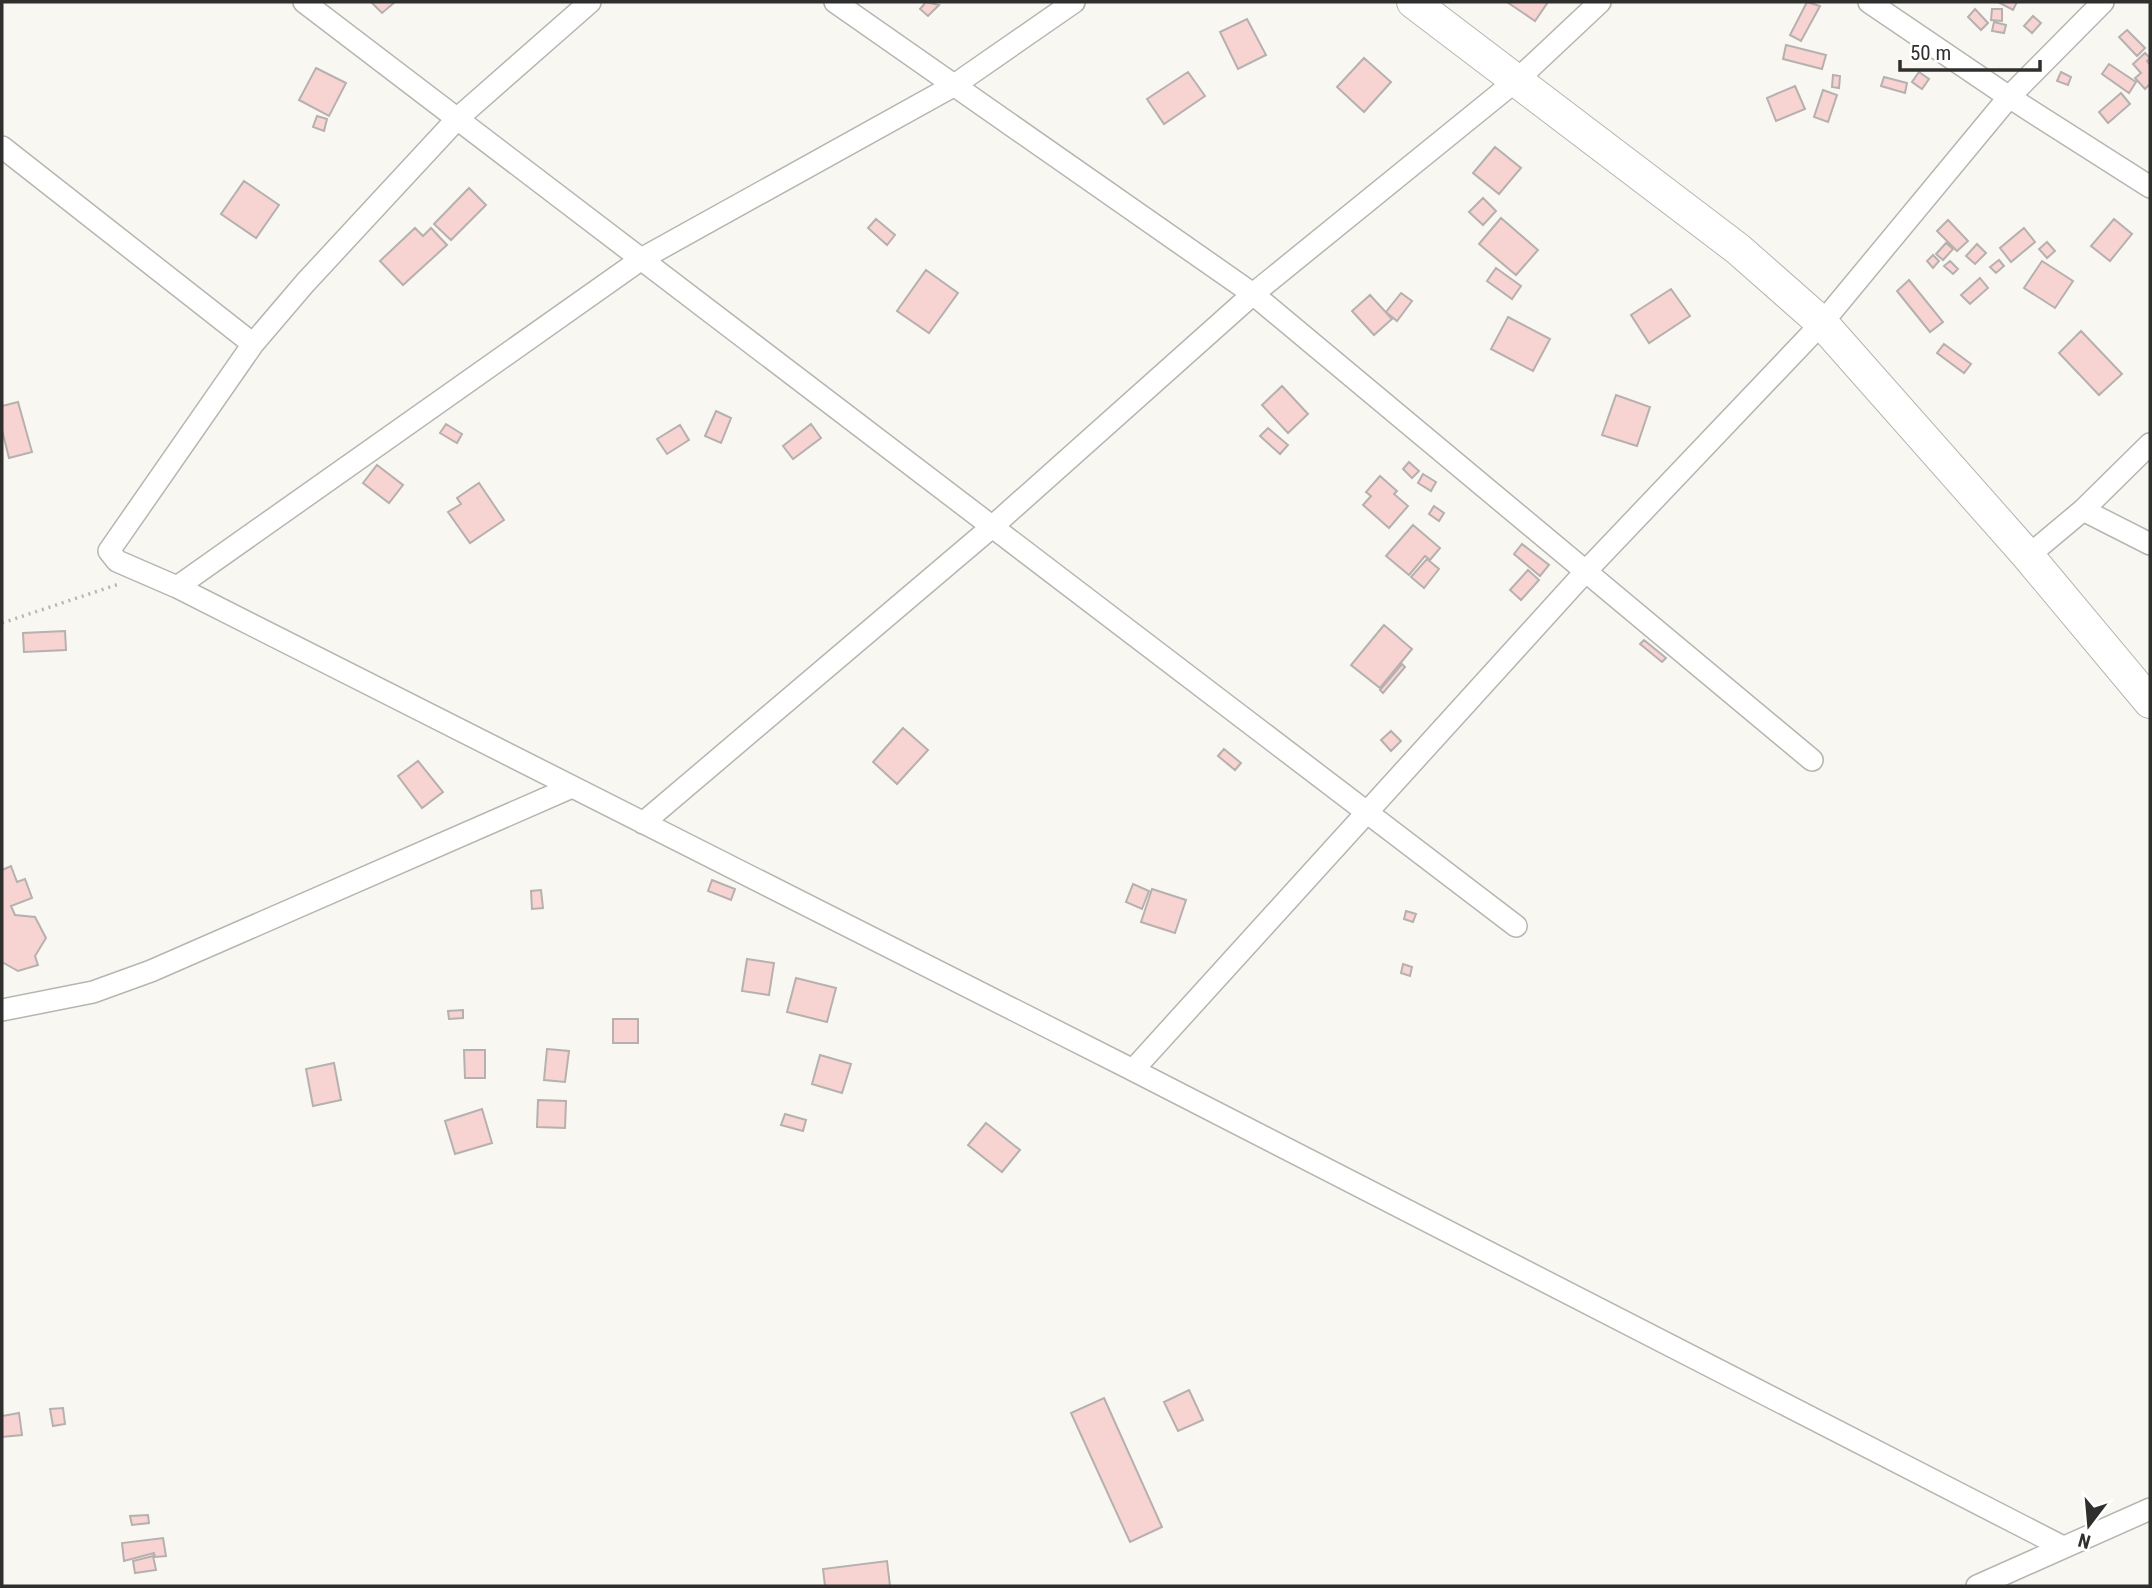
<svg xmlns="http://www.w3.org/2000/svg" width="2152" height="1588" font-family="'Roboto Condensed',sans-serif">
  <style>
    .building { fill: #f7d4d1; stroke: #b6b0af; stroke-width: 2 }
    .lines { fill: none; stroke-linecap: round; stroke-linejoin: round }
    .minor-casing { stroke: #b7b5b0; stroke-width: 24 }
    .highway-casing { stroke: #b7b5b0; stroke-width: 34 }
    .path { stroke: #b6b5b1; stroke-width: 3.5; stroke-dasharray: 2 5; stroke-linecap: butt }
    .minor { stroke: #fff; stroke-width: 21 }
    .highway { stroke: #fff; stroke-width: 32 }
  </style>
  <rect width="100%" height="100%" fill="#f9f7f2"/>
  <path class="building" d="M371,2h24l-13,11z
    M926,2l13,3 -11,11 -8,-7z
    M1507,2h41l-13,19z
    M1807,2l13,4 -19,35 -11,-6z
    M1998,2h19l-4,8z
    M1975,9l13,14 -7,7 -13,-13z
    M1992,9h10v12l-11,-1z
    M2033,16l8,7 -9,10 -8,-7z
    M1247,19l19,36 -28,14 -18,-37z
    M1994,22l12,3 -2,8 -12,-2z
    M2127,30l18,18 -8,8 -18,-19z
    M1786,45l40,10 -4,14 -39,-10z
    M2145,53l5,5 -3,3 3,4v19l-5,5 -10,-11 6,-5 -8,-9z
    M1364,58l27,24 -27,30 -27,-25z
    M2109,64l27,18 -7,11 -27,-19z
    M316,68l30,15 -17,33 -30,-16z
    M1188,72l17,24 -41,28 -17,-25z
    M1919,72l10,7 -7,10 -10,-7z
    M2061,72l10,5 -3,8 -11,-4z
    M1833,75l7,1 -1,12 -7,-1z
    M1884,77l23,6 -2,10 -24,-7z
    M1795,86l10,23 -29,12 -9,-23z
    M1823,90l14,5 -9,27 -14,-5z
    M2121,93l9,11 -22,19 -9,-11z
    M317,116l10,3 -3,12 -11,-4z
    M1495,147l26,21 -22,26 -26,-21z
    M244,181l35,24 -23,33 -35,-24z
    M469,188l17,17 -35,35 -17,-16z
    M1483,198l13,13 -13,14 -14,-13z
    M1501,218l37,32 -22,25 -37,-31z
    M876,219l19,16 -8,10 -19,-17z
    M2114,219l18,15 -22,27 -19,-15z
    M1948,220l20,21 -11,10 -20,-20z
    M415,228l8,8 8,-8 16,17 -44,40 -23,-24z
    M2024,228l11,14 -24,20 -11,-14z
    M2047,242l8,9 -8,7 -8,-9z
    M1946,243l7,6 -10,11 -7,-6z
    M1977,244l9,9 -11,11 -9,-8z
    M1933,255l6,6 -6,7 -6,-7z
    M1999,260l5,6 -8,7 -6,-6z
    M1950,261l8,8 -5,5 -9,-8z
    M2042,261l31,20 -18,27 -31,-20z
    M1496,268l25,18 -9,13 -25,-18z
    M926,270l32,23 -29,40 -32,-22z
    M1980,278l8,10 -18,16 -9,-9z
    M1909,280l34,42 -13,10 -33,-41z
    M1671,289l19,27 -41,27 -18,-28z
    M1401,293l11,8 -15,20 -11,-9z
    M1370,295l22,24 -18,16 -22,-24z
    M1508,317l42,22 -17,32 -42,-22z
    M2081,331l41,43 -23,21 -40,-42z
    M1944,344l27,20 -7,9 -27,-20z
    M1282,386l26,28 -20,19 -26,-28z
    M1616,395l34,12 -13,39 -35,-11z
    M18,402l14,50 -23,6 -7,-28v-24z
    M716,411l15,7 -10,25 -16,-7z
    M446,424l16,10 -5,9 -17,-10z
    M811,424l10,14 -28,21 -10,-13z
    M680,425l9,15 -22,14 -10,-15z
    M1268,428l20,17 -8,9 -20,-18z
    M1409,462l10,9 -7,7 -9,-9z
    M377,465l26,20 -14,18 -26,-20z
    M1423,474l13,8 -5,9 -13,-8z
    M1380,476l17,15 -3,3 14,12 -19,22 -26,-23 8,-9 -5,-4z
    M479,483l25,37 -34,23 -22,-31 13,-8 -4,-6z
    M1434,506l10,7 -5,8 -10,-7z
    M1413,525l27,23 -10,12 -5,-4 -16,19 -23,-19z
    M1522,544l27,21 -9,11 -26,-22z
    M1427,559l12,10 -15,19 -13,-11z
    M1528,570l11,10 -18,20 -11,-10z
    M1384,625l28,24 -32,39 -29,-23z
    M65,631l1,19 -42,2 -1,-19z
    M1644,640l22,18 -4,4 -22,-18z
    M1402,664l3,3 -22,26 -3,-3z
    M903,728l25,22 -31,34 -24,-22z
    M1391,731l10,10 -10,10 -10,-11z
    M1224,749l17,14 -6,7 -17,-14z
    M418,761l25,31 -21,16 -24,-32z
    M11,866l6,16 8,-3 7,19 -21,8 4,9 20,2 11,21 -11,18 3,9 -20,6 -16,-9v-92z
    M712,880l23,9 -4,11 -23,-9z
    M1133,884l16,7 -7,18 -16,-7z
    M1152,889l34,11 -11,33 -34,-11z
    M541,890l2,18 -11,1 -1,-18z
    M1406,911l10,3 -3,8 -9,-3z
    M747,959l27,4 -5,32 -27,-4z
    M1403,964l9,3 -2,9 -9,-3z
    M796,978l40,10 -9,34 -40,-10z
    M463,1010v8l-14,1 -1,-8z
    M613,1019h25v24h-25z
    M547,1049l22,2 -4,31 -21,-2z
    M464,1050h21v28h-20z
    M820,1055l31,9 -9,29 -30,-9z
    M334,1063l7,37 -28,6 -7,-37z
    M538,1100l28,1 -1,27 -28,-1z
    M482,1109l10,34 -37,11 -10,-33z
    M785,1114l21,6 -3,11 -22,-6z
    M986,1123l34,27 -18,22 -34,-27z
    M1189,1390l14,30 -25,11 -14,-29z
    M1104,1398l58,129 -32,15 -59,-129z
    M63,1408l2,16 -12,2 -3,-17z
    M19,1413l3,22 -20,2v-21z
    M148,1515l1,8 -17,2 -2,-9z
    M163,1538l3,18 -11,1 -1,-4 -30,8 -2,-18z
    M153,1556l3,14 -21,3 -2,-12z
    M887,1561l3,25h-65l-2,-17z"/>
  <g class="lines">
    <g class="minor-casing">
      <path id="minor" d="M304,2l1212,924
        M590,2l-132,116 -153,165 -52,61 -144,207 8,10 60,26 956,483 453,-499 236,-248 187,-226 94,-95
        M835,2l418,292 559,466
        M1869,2l140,95 141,90
        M2,147l251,197
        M2083,510l67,34
        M2028,556l55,-46 67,-66
        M177,587l466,-329 310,-172 121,-84
        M643,823l350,-297 260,-232 265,-215 82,-77
        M2,1010l91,-18 58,-21 421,-184
        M1133,1070l930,477
        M1977,1586l173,-77"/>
    </g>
    <g class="highway-casing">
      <path id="highway" d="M1413,2l325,247 84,74 206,233 122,146"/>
    </g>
    <path class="path" d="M2,623l117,-39"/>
    <use href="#minor" class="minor"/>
    <use href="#highway" class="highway"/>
  </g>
  <rect width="2152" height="1588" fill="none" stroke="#2f2f2d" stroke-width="7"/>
  <g transform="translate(2089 1525) rotate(196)" stroke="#ffffff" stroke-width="5" paint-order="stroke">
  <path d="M0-5L12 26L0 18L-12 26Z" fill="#2f2f2d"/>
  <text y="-10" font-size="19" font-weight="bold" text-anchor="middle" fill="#2f2f2d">N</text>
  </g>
  <path d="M1900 60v10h140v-10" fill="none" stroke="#2f2f2d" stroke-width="3.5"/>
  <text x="1910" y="60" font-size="21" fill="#2f2f2d" stroke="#ffffff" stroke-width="5" paint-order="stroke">50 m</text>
</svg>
